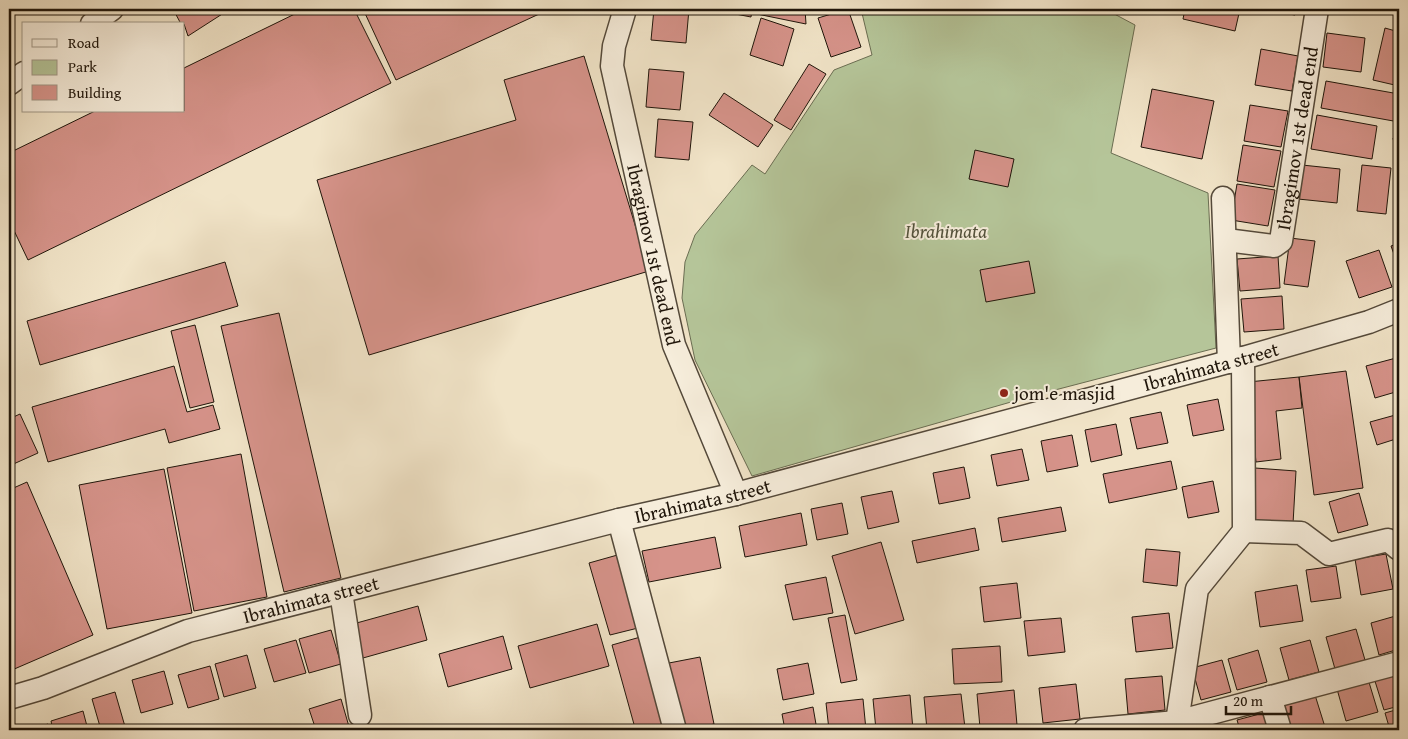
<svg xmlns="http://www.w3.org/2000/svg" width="1408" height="739" font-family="'Gentium Book Plus',serif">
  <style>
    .green { fill: #b5c599; stroke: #6a6d52 }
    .building { fill: #d6938a; stroke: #1f150a }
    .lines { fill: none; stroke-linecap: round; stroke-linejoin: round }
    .minor-casing { stroke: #54493a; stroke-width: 25 }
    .minor { stroke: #f6eddb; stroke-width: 22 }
    .poi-dot { fill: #8f2418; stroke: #f6eddb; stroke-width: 2 }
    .labels { text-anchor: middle; stroke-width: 4; stroke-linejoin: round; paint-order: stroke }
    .street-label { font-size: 19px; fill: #1f150a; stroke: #f6eddb }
    .park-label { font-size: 19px; font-style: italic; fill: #54533c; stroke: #f6eddb }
    .poi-label { font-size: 19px; fill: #1f150a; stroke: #f6eddb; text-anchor: start }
  </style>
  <rect width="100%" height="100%" fill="#f1e4c8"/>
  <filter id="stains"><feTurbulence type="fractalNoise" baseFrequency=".004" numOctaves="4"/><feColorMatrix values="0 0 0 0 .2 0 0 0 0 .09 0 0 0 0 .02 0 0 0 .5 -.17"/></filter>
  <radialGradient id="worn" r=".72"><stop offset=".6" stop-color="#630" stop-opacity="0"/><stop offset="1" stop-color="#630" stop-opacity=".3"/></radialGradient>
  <path class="green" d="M861,9h244l30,16 -24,128 97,40 8,155 -184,48 -280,80 -57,-116 -13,-62 3,-36 10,-27 57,-70 13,9 69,-104 38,-15z"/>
  <path class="building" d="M173,9h57l-42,27 -4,-12h-3z
    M305,9h49l37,74 -363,177 -19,-40v-67l86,-42h89v-43z
    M363,9h187l-154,71z
    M654,9h35l-3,34 -35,-3z
    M721,9h31l-1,8 -31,-6z
    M758,9h47l1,15 -49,-10z
    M848,9l13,38 -30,10 -13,-39z
    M1185,9h55l-5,22 -52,-12z
    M1260,9h36l-1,6z
    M761,18l33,11 -11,37 -33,-11z
    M1385,28l14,4v54l-26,-6z
    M1327,33l38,5 -4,34 -38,-5z
    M1261,49l37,7 -6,35 -37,-6z
    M584,56l65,215 -280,84 -52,-175 199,-60 -12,-40z
    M809,64l17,10 -35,56 -17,-10z
    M649,69l35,3 -4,38 -34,-3z
    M1326,81l73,13v28l-78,-14z
    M1152,89l62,12 -12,58 -61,-12z
    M724,93l49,32 -15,22 -49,-32z
    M1250,105l38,6 -7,36 -37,-6z
    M1317,115l60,11 -5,33 -61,-10z
    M658,119l35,3 -4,38 -34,-3z
    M1399,136v33l-6,-31z
    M1243,145l38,6 -7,36 -37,-6z
    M975,150l39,9 -6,28 -39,-8z
    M1302,165l38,4 -3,34 -39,-4z
    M1362,165l29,3 -5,46 -29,-3z
    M1237,184l38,6 -7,36 -37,-6z
    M1290,238l25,3 -7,46 -24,-3z
    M1399,243v25l-8,-22z
    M1379,250l13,37 -33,11 -13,-37z
    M1278,256l2,32 -40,3 -3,-32z
    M1029,261l6,32 -49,9 -6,-32z
    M225,262l13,44 -198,59 -13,-44z
    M1282,296l2,33 -40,3 -3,-33z
    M279,313l62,265 -57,14 -63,-266z
    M195,325l19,77 -24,6 -19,-77z
    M1396,358l3,12v21l-24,7 -9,-32z
    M174,366l13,46 26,-7 7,24 -51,14 -4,-14 -117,33 -16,-55z
    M1346,371l17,117 -49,7 -15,-118z
    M1299,377l3,31 -26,3 5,48 -25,3 -8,-80z
    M1218,399l6,31 -31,6 -6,-31z
    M1161,412l7,31 -31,6 -7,-31z
    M20,414l18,39 -29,13v-47z
    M1399,414v24l-22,7 -7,-23z
    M1116,424l6,31 -31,7 -6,-32z
    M1072,435l6,31 -31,6 -6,-31z
    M1022,449l7,31 -32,6 -6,-31z
    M241,454l26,143 -73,14 -27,-143z
    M1171,461l6,28 -68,14 -6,-29z
    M964,467l6,31 -31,6 -6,-31z
    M1255,468l41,3 -3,53 -41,-2z
    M164,469l28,144 -85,16 -28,-144z
    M1213,481l6,31 -31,6 -6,-31z
    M27,482l66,153 -81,35 -3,-8v-172z
    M892,491l7,31 -31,7 -7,-32z
    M1359,493l9,32 -30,8 -9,-31z
    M842,503l6,31 -31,6 -6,-31z
    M1061,507l5,24 -64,11 -4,-24z
    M801,513l6,32 -62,12 -6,-31z
    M975,528l4,22 -62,13 -5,-22z
    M715,537l6,31 -72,14 -7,-31z
    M881,542l23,78 -49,14 -23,-78z
    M1146,549l34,3 -3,34 -34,-4z
    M621,554l21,73 -32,8 -21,-72z
    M1386,554l7,35 -32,6 -6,-36z
    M1336,566l5,32 -30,4 -5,-32z
    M826,577l7,36 -40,7 -8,-35z
    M1017,583l4,35 -37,4 -4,-35z
    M1297,585l6,36 -43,6 -5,-35z
    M418,606l9,34 -64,18 -10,-34z
    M1169,613l4,35 -37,4 -4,-35z
    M845,615l12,65 -16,3 -13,-65z
    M1399,615v34l-20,6 -8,-32z
    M1061,618l4,34 -37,4 -4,-35z
    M597,624l12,42 -79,22 -12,-42z
    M1356,629l9,31 -30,9 -9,-32z
    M331,630l10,34 -32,9 -10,-34z
    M503,636l9,33 -64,18 -9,-33z
    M644,636l27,94h-45l9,-2 -23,-83z
    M296,640l10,33 -32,9 -10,-33z
    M1310,640l9,32 -30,8 -9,-32z
    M1000,646l2,36 -48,2 -2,-35z
    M1258,650l9,32 -30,8 -9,-31z
    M247,655l9,33 -32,9 -9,-33z
    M700,657l14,67 -31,6 -14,-67z
    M1222,660l9,32 -30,8 -9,-32z
    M808,663l6,31 -31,6 -6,-31z
    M210,666l9,33 -31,9 -10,-33z
    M1399,670v36l-15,4 -10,-32z
    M164,671l9,33 -32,9 -9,-33z
    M1162,676l3,34 -37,4 -3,-35z
    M1368,679l10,33 -32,9 -9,-32z
    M1076,684l4,35 -37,4 -4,-35z
    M1014,690l3,35 -37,3 -3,-34z
    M115,692l11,38h-25l-9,-31z
    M961,694l4,34 -38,2 -3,-33z
    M910,695l3,35h-37l-3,-31z
    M1315,695l10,32 -11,3h-23l-8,-25z
    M341,699l9,31h-34l-7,-21z
    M863,699l3,31h-37l-3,-27z
    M813,707l4,23h-32l-3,-16z
    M1399,709v21h-9l-5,-17z
    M83,711l5,19h-35l-2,-9z
    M1267,712l5,18h-32l-3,-10z
    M48,724l2,6h-23z"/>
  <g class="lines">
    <g class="minor-casing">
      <g id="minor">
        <path id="s1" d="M625,9l-11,37 -2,20 62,279 62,149"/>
        <path d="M92,24l20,-15"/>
        <path d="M9,84l15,-11"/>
        <path d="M1223,198l6,164"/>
        <path id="s2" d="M1226,240l48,6 7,-5 36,-232"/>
        <path d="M619,520l56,210"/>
        <path d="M1244,531l57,2 28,21 59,-14 11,9"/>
        <path d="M341,592l19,123"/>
        <path d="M1270,697l10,33"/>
        <path id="s3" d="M9,698l34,-10 145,-57 431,-111 117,-26 507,-136 126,-36 30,-12"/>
        <path d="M1177,722l20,-133 47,-58 -1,-173"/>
        <path d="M1085,730l92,-8 222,-59"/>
      </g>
    </g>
    <use href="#minor" class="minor"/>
  </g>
  <circle class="poi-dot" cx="1004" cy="393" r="5"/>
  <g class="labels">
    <g class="street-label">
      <text dy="7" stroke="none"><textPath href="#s2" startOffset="161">Ibragimov 1st dead end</textPath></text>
      <text dy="7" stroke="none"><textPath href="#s1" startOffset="252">Ibragimov 1st dead end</textPath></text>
      <text dy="7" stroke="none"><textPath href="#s3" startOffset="1248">Ibrahimаta street</textPath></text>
      <text dy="7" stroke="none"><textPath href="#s3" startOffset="722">Ibrahimаta street</textPath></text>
      <text dy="7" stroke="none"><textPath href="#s3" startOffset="318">Ibrahimаta street</textPath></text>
    </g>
    <g class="park-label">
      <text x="946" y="238">Ibrahimаta</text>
    </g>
    <g class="poi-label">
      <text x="1014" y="400">jom'e masjid</text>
    </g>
  </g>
  <rect width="1408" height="739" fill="none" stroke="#f1e4c8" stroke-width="30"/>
  <rect x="10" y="10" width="1388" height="719" fill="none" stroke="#1f150a" stroke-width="2.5"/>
  <rect x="15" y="15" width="1378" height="709" fill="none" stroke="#1f150a"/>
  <rect x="22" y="22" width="162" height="90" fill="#f6eddb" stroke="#a09787"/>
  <rect x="32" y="39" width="25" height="8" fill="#f6eddb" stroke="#a09787"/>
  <text x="68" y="48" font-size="15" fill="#1f150a">Road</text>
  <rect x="32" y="60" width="25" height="15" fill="#b5c599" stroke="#a09787"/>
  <text x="68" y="72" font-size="15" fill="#1f150a">Park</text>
  <rect x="32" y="85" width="25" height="15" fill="#d6938a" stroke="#a09787"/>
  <text x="68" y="98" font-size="15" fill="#1f150a">Building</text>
  <path d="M1226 706v8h65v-8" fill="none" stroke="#1f150a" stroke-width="2.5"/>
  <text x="1233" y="706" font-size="15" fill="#1f150a" stroke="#f6eddb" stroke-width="4" paint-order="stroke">20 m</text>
  <rect width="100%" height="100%" filter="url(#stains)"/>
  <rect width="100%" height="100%" fill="url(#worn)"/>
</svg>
